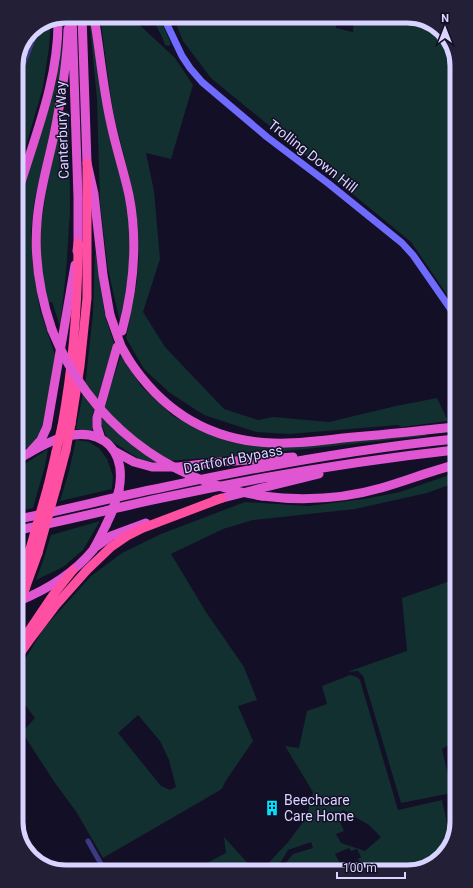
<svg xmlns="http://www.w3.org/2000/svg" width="473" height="888" font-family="Roboto,sans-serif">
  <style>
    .green { fill: #12302f; fill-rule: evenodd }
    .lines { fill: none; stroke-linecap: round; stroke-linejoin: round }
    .minor { stroke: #3d3a85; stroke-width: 5 }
    .secondary { stroke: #6f6bff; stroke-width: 7 }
    .trunk { stroke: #e055d1; stroke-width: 9 }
    .motorway { stroke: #ff4fa3; stroke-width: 9 }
    .trunk-bridge { stroke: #e055d1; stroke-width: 9 }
    .motorway-bridge { stroke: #ff4fa3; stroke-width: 9 }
    .labels { text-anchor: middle; stroke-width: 3; stroke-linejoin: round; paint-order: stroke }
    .street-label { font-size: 14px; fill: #d9d4ff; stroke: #130f26 }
    .poi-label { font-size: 14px; fill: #d9d4ff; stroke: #130f26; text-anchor: start }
    .rim { fill: none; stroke: #d9d4ff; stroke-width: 5 }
  </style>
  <rect width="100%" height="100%" fill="#130f26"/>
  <path class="green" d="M89,16h3l36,196 3,37 -1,19 -10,54 -12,-52 -8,-67 -3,-104z
    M100,16h30l45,42 18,27 -22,74 -25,-6 8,38 6,68 -17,53 22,35 59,62 34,11 15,-3 56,5 67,-16 41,-8 11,23 -46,6 -4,-2 -109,9 -33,-2 -52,-17 -34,-22 -26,-24 -18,-31 11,-57 2,-27 -1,-22 -4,-36 -20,-80 -5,-31z
    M150,16h9l12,28 -2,2 -4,-1c-3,-10 -9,-20 -15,-29z
    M173,16h111l17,5 3,-5h32v12l17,4 1,-16h57l24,9 18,21 1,259 -43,-63 -200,-164 -28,-37z
    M51,22l-2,25 -6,40 -26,90 -1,-86 2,-10 22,-55z
    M62,30v27l-2,20 -7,42 -19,84 -3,29 2,35 7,43 15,45 -12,75 -8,14 -13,7 2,-21 -6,-22 -1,-201 9,-30z
    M63,111l6,1 1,98 -4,63 -6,53 -8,-24 -4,1 -7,-34v-45l7,-42z
    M95,250l10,66 9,27 -21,70 -1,18 -16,-2 10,-51 7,-65z
    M121,355l20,31 32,30 56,26 41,4 156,-12v2l-167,18 -106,8 -14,-3 -32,-21 -6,-15 9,-35z
    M76,440l13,2 10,6 8,11 6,17 -1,13 -52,12 9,-30z
    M48,449l-3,17 -12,42 -15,3v-43z
    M455,473v8l-3,3 -25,9 -72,16 -102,11 -30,9 -52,25 35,58 38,55 13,33 -19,6 15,35 -28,41 -3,7 -119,69 -26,-45 -24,-33 -31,-48 13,-14 -16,-21v-28l25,-41 47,-52 31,-23 39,-19 84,-32 63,4 56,-7 36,-7zM138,715l22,26 9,19 7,27 -6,3 -9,-4 -43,-53z
    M100,521l-17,29 -20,17 -27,13 6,-16 9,-29z
    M456,579v120l-8,2 9,30v9l-15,9 10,44 -51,10 -38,-127 -5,-5 -11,1 60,-21 -5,-53z
    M350,675l7,2 3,3 38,130 44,-10 9,41 -2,9 -22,18 -78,1 11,-6 -2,-4 3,-2 -4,-8 -6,2 -2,-3 -14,6 8,15 -63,1 13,-16 20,-6 -2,-6 -23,8 -12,20h-14l27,-29 17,-23 7,-26 -28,-46 14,2 8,-37 20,-7 -5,-18zM343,810l26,15 12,12 -16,14 -24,-8 -5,-9 8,-3 -7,-16z
    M224,837l30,33 -62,1 34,-18z"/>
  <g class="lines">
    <path class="minor" d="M16,83l22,-56
      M88,841l17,30"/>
    <path class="secondary" d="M163,16l19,40 8,12 12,14 65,55 62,47 73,59 11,12 41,59"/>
    <path class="trunk" d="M72,16l6,181v46l-1,8
      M82,16l5,147 7,31 9,81 7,40
      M94,16c6,36 9,73 17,108 5,24 13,48 18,71 9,46 5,91 -7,136
      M17,195c17,-57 42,-115 41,-176
      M52,330c-12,-35 -18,-72 -15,-108 2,-30 11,-58 17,-87 7,-35 13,-70 14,-106
      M129,360c34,52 82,81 144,83 23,1 47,-2 70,-5 37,-3 75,-7 112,-11
      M18,421l2,12 -2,15
      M101,439l-4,-12v-9l20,-71
      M114,451l20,11 18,5h26l42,-5 73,-5
      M30,452l11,-12 6,-13 28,-162
      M18,459c15,-8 32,-19 48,-23 39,-8 60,16 53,54
      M262,496c40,5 81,3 119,-8 25,-7 49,-17 74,-23
      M215,500l39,-10 65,-16
      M18,519c48,-9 95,-22 142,-31 97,-21 196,-39 295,-49
      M18,530c47,-9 93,-21 139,-31 98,-21 198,-38 298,-49
      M94,548l17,-12 35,-13
      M19,601c27,-11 55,-28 74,-51 5,-8 9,-17 13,-25"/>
    <path class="motorway" d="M71,424l9,-58 7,-68v-135
      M62,426c11,-61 16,-122 16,-183
      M48,486l8,-34
      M56,488l10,-38
      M19,582l11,-33
      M25,589l13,-36
      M26,635l27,-40 20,-25
      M19,655l12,-17 25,-33 31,-35 24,-23 16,-11 16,-8 79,-30"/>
    <path class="trunk-bridge" d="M110,315l11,31 8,14
      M52,330c37,91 113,151 210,166
      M106,525l6,-13 7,-22"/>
    <path class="motorway-bridge" d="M66,450l5,-26
      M56,452l6,-26
      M30,549l18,-63
      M38,553l18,-65
      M19,606l6,-17"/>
  </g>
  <defs>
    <g id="building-bare" transform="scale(1.2)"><path d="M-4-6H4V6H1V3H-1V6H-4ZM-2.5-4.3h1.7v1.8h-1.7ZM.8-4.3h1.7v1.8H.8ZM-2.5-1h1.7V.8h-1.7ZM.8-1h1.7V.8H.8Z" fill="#00e5ff" stroke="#130f26" stroke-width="2.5" paint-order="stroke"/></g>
  </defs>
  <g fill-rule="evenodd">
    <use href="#building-bare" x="272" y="808"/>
  </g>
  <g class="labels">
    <g class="street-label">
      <text transform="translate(62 130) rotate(-92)" y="5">Canterbury Way</text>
      <text transform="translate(313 156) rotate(38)" y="5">Trolling Down Hill</text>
      <text transform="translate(233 459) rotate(-11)" y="5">Dartford Bypass</text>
    </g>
    <g class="poi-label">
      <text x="284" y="805">Beechcare<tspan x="284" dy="16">Care Home</tspan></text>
    </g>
  </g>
  <path d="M0 0H473V888H0ZM66 23H407A43 43 0 0 1 450 66V822A43 43 0 0 1 407 865H66A43 43 0 0 1 23 822V66A43 43 0 0 1 66 23Z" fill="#231f37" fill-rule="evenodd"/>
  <path class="rim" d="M66 23H407A43 43 0 0 1 450 66V822A43 43 0 0 1 407 865H66A43 43 0 0 1 23 822V66A43 43 0 0 1 66 23Z"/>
  <g transform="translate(445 28)" stroke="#130f26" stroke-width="3" paint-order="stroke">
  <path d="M0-3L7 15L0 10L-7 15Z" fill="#d9d4ff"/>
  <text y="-6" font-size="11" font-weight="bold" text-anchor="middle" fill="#d9d4ff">N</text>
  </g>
  <path d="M337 872v6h68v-6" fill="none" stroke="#d9d4ff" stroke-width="2"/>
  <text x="343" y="872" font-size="12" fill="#d9d4ff" stroke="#130f26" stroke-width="3" paint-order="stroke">100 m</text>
</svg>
